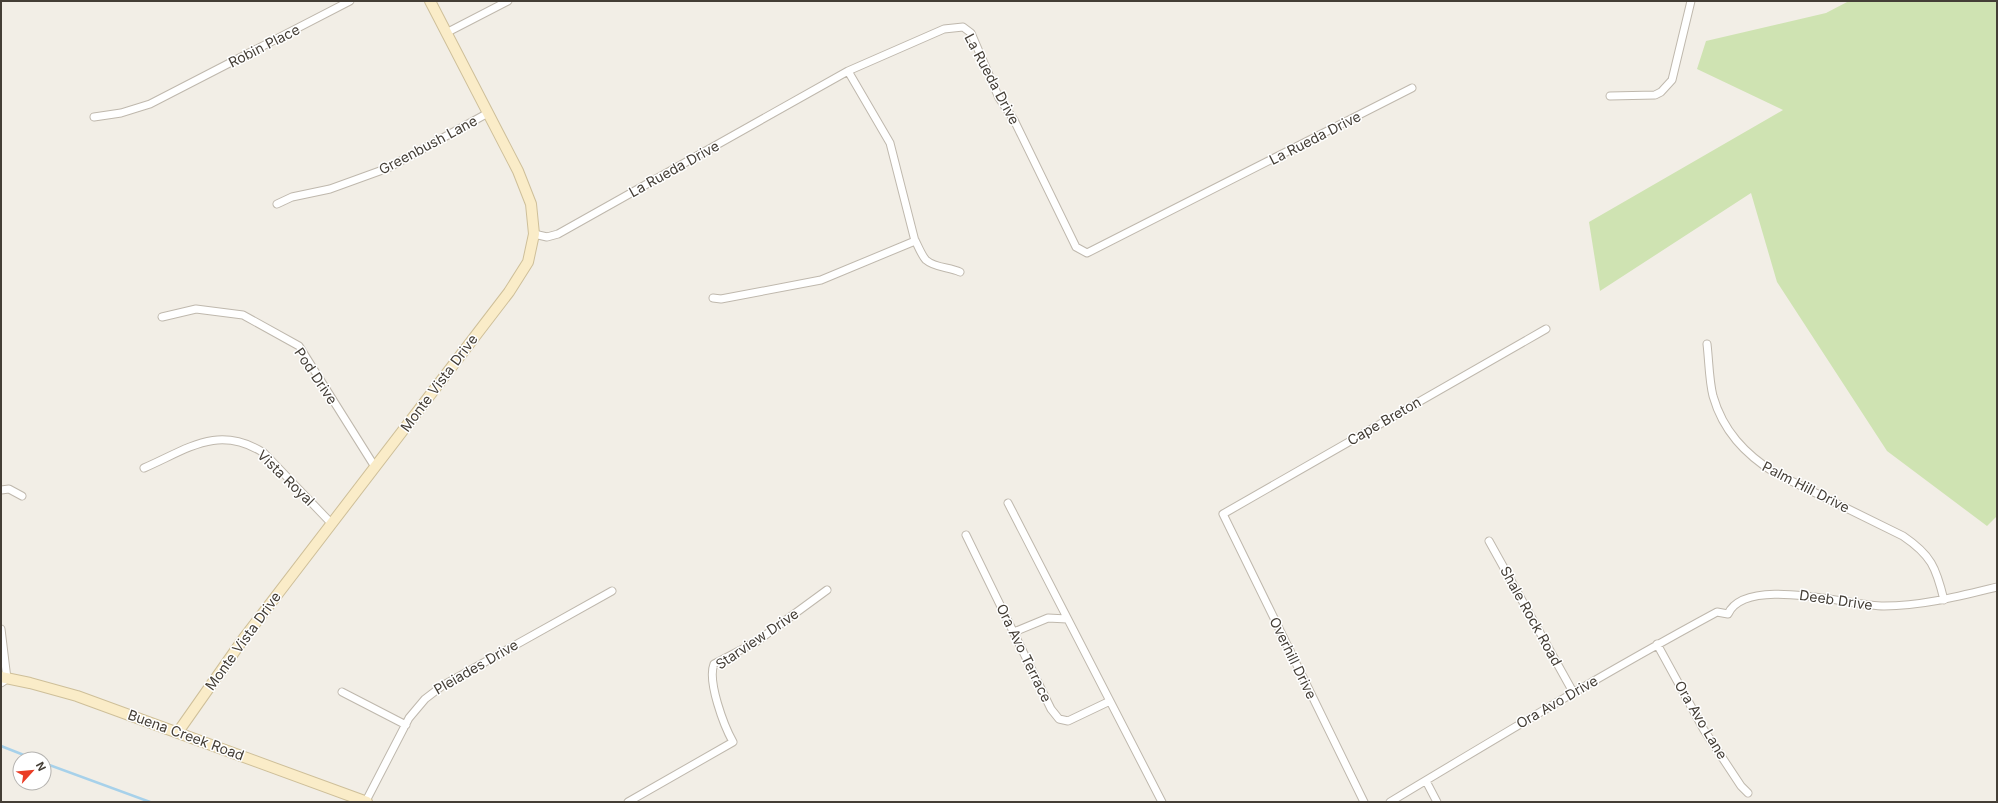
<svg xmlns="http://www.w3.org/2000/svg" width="1998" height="803" font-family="Inter,sans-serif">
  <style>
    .green { fill: #cfe3b2 }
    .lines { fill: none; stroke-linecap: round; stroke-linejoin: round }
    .stream { stroke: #a7d1ea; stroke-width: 2.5 }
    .street-casing { stroke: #bfb8ad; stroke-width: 9 }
    .secondary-casing { stroke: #cebf99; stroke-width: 12 }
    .street { stroke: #fff; stroke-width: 7 }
    .secondary { stroke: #faecc8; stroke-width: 10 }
    .labels { text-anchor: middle; stroke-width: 3; stroke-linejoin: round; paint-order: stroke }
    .street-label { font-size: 14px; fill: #443e36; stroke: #fff }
  </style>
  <rect width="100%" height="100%" fill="#f2eee6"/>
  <path class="green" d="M1849,1l148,1v514l-10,10 -100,-75 -110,-169 -26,-89 -151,98 -11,-69 194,-112 -86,-41 9,-28 120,-28z"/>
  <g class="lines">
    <path class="stream" d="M1,746l33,13
      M44,763l106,39"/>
    <g class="street-casing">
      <path id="street" d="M446,33l62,-32
        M1610,96l45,-1 6,-3 11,-12 19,-79
        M94,117l27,-4 29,-9 200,-103
        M277,204l15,-7 38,-8 58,-21 100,-55
        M534,234l13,3 11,-3 290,-163 96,-42 19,-2 8,6 28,65 15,22 62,127 11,6 325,-165
        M915,240c3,6 7,16 11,20 9,8 23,7 34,12
        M713,298l8,1 100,-19 94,-39 -25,-98 -42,-72
        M162,317l34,-8 47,6 56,31 76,121
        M1707,344c2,17 2,36 6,52 10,35 32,58 62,77l128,63c28,19 33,31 41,64
        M144,468c44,-19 74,-44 120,-15l68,71
        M1,490l8,-1 13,7
        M1008,503l154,299
        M966,535l85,174 8,10 9,2 42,-20
        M1489,541l84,151
        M1,629l6,50 -6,4
        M1014,632l34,-14 19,1
        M1657,644l47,86 37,56 7,7
        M342,692l64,33
        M1426,781l11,21
        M366,801l43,-83 16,-19 17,-13 170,-95
        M628,802l105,-60c-9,-16 -26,-61 -19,-78l42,-22 71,-52
        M1364,802l-141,-288 323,-185
        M1390,802c108,-65 216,-130 327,-190l11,2c18,-39 121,-8 156,-8 38,0 76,-10 113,-19"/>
    </g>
    <g class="secondary-casing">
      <path id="secondary" d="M1,677l29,6 47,13 290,106
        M178,732l66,-94 265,-346 19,-30 6,-28 -3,-30 -13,-33 -88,-170"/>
    </g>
    <use href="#street" class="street"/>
    <use href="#secondary" class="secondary"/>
  </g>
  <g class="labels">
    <g class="street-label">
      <text transform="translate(264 46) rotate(-27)" y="5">Robin Place</text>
      <text transform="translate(992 79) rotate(62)" y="5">La Rueda Drive</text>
      <text transform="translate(1315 138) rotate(-27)" y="5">La Rueda Drive</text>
      <text transform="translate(428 145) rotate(-28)" y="5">Greenbush Lane</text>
      <text transform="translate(674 169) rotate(-29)" y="5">La Rueda Drive</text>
      <text transform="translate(316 376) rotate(56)" y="5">Pod Drive</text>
      <text transform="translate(439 383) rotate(-53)" y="5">Monte Vista Drive</text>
      <text transform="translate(1384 421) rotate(-30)" y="5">Cape Breton</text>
      <text transform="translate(286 478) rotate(44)" y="5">Vista Royal</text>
      <text transform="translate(1806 487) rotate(27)" y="5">Palm Hill Drive</text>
      <text transform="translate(1836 600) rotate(8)" y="5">Deeb Drive</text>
      <text transform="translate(1531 616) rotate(61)" y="5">Shale Rock Road</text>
      <text transform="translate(757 639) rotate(-34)" y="5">Starview Drive</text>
      <text transform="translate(243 641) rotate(-54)" y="5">Monte Vista Drive</text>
      <text transform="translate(1024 653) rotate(64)" y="5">Ora Avo Terrace</text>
      <text transform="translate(1293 658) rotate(64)" y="5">Overhill Drive</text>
      <text transform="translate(476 667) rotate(-30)" y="5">Pleiades Drive</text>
      <text transform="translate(1557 702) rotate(-30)" y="5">Ora Avo Drive</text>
      <text transform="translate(1701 720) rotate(59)" y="5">Ora Avo Lane</text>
      <text transform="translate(186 735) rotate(20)" y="5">Buena Creek Road</text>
    </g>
  </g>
  <rect width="1998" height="803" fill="none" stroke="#443e36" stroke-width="4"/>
  <g transform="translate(32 771) rotate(63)"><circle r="19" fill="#ffffff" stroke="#b4b2af"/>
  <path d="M0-3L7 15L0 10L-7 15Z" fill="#ea3c25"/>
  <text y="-6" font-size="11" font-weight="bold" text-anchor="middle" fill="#443e36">N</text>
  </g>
</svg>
